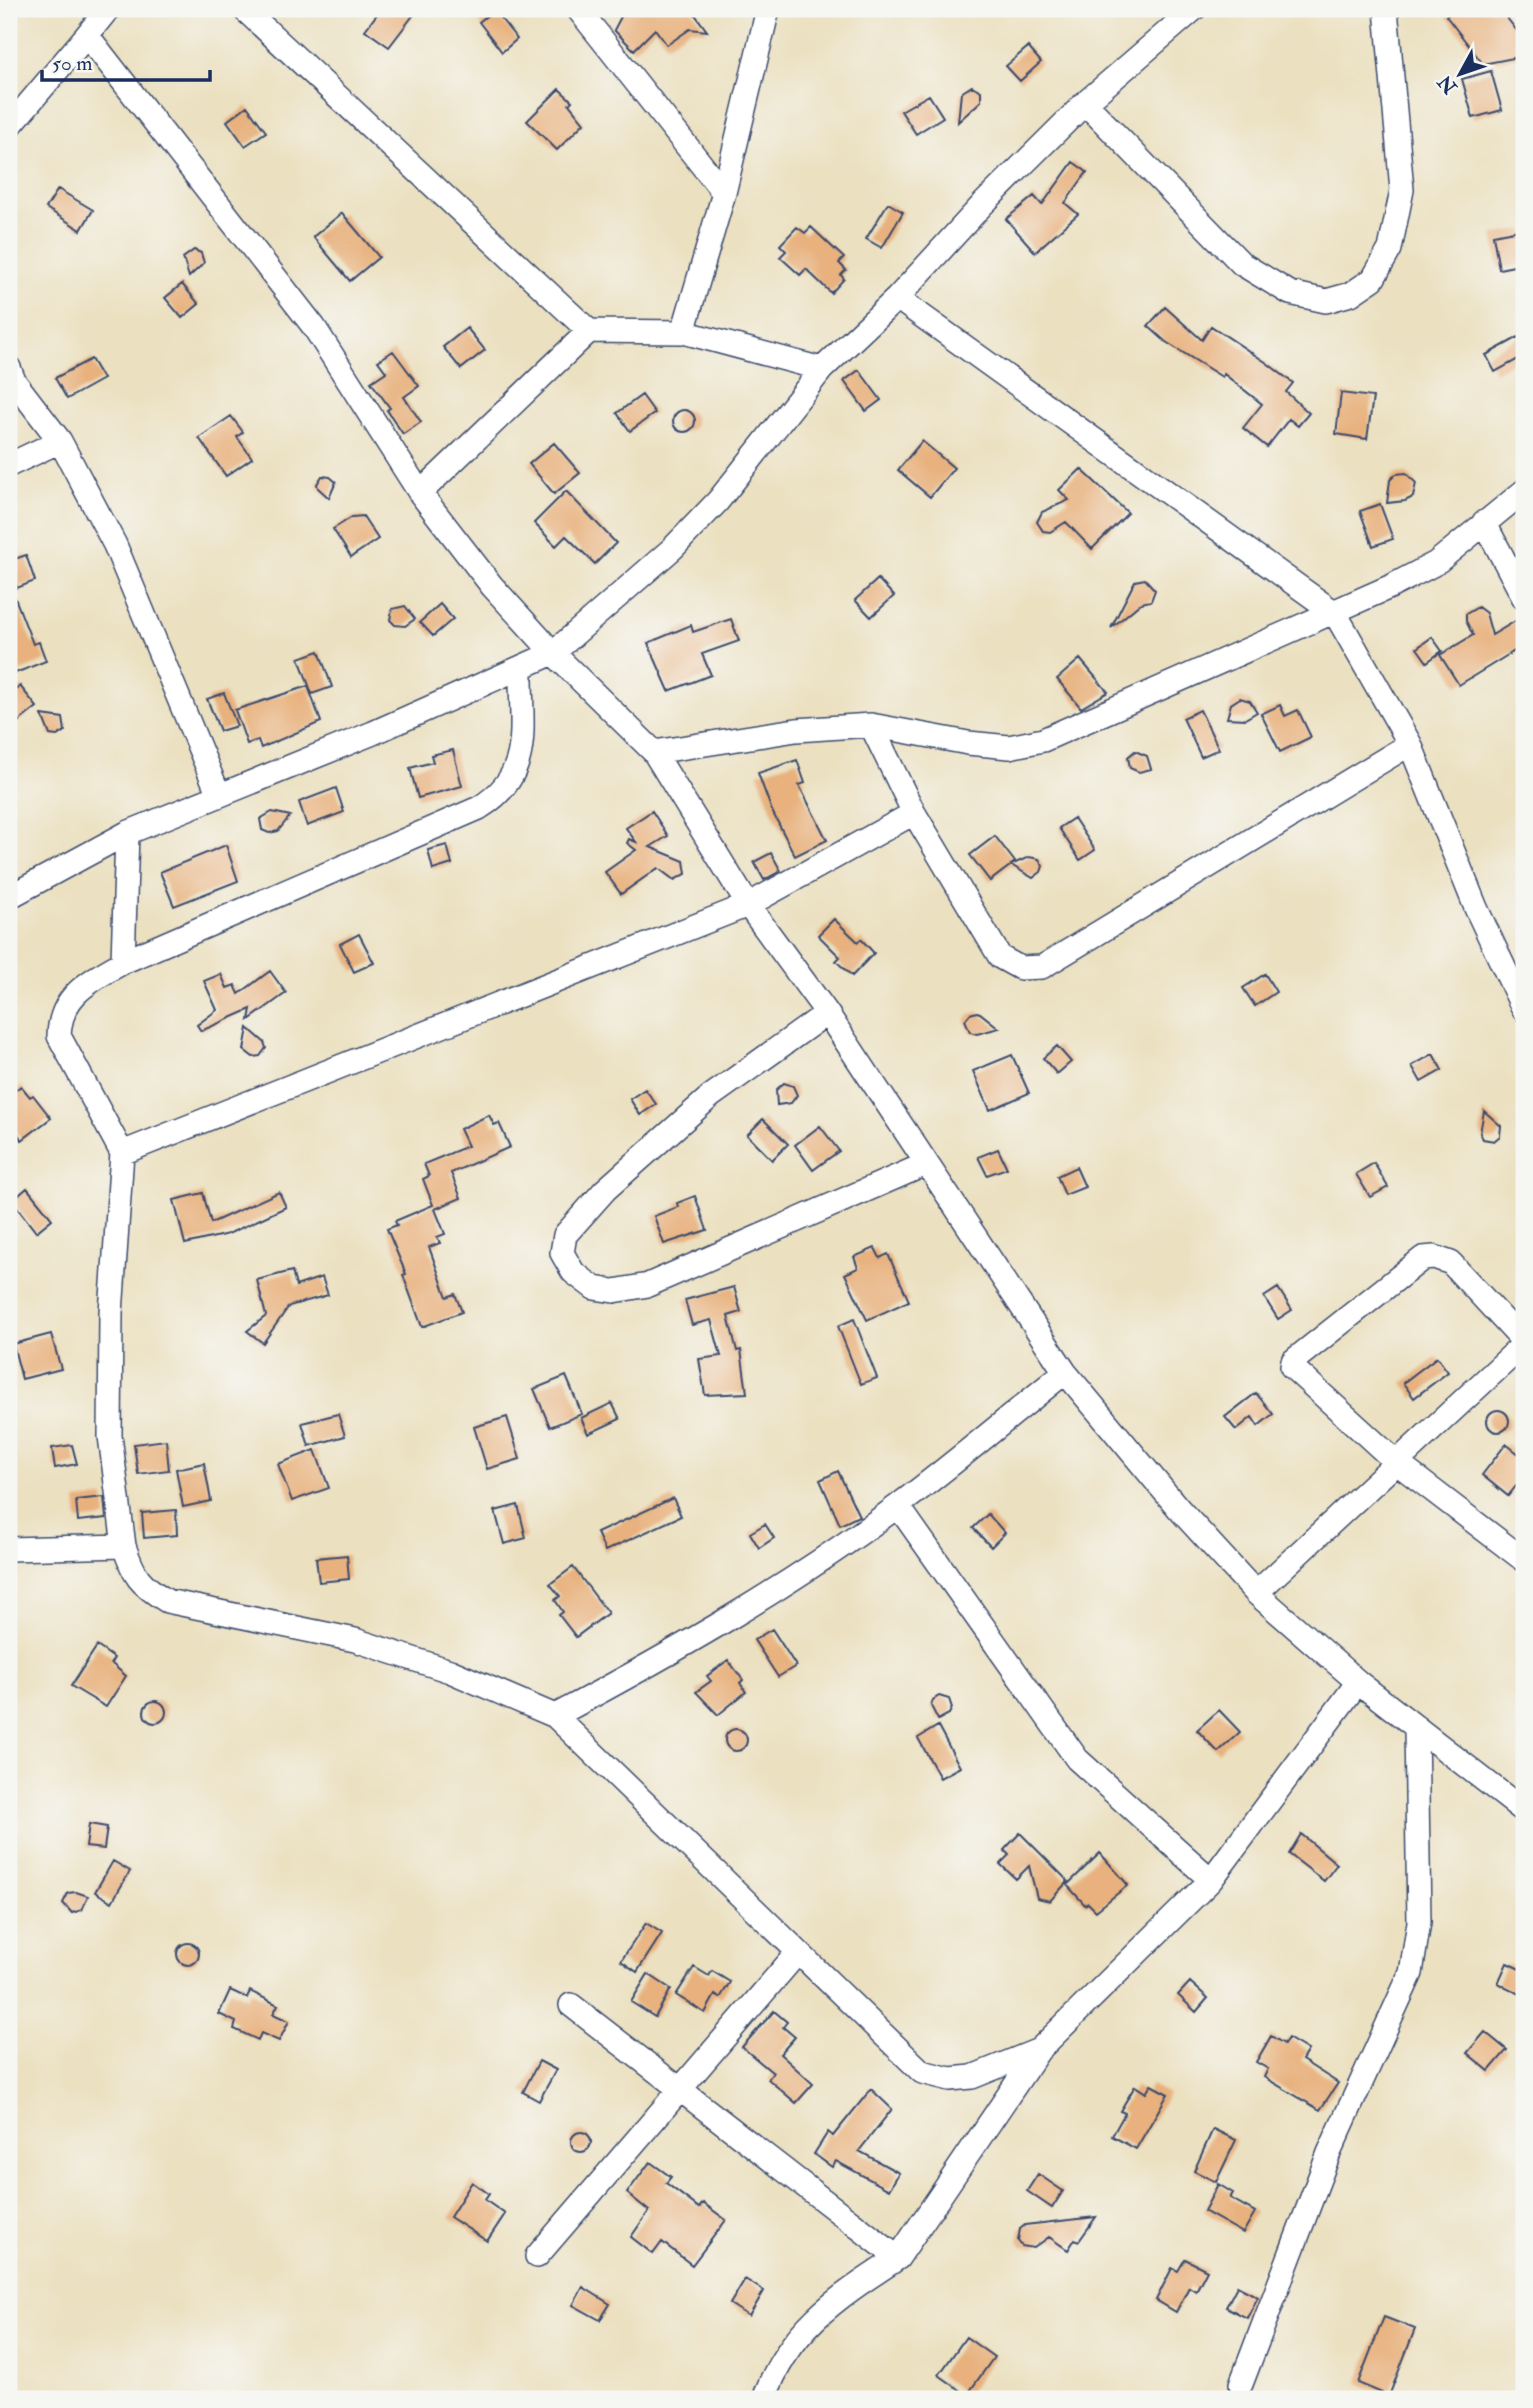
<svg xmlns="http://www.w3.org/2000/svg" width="1533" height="2408" font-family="'IM FELL Double Pica',serif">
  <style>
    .building { fill: #e8b17d }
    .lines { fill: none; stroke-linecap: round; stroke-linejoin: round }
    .minor-casing { stroke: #3a4a6d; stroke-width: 26 }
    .minor { stroke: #fff; stroke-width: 23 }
  </style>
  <rect width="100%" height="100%" fill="#f6f6f2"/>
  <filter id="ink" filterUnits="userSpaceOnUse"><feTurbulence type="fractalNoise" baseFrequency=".0143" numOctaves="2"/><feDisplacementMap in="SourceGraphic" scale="14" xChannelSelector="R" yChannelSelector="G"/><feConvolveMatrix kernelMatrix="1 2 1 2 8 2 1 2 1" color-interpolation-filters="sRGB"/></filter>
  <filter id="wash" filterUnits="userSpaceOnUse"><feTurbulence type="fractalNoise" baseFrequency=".00686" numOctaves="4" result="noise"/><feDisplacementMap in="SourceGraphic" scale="28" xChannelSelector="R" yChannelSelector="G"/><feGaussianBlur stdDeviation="1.57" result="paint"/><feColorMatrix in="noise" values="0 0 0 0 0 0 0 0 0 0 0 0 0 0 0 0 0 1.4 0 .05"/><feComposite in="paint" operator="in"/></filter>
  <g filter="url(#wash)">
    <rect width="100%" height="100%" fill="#ebe0c0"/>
    <g id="blocks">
      <path class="building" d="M381,9h37l-29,38 -24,-17z
        M625,9h66l16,22 -17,-2 -23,16 -12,-16 -21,21 -20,-20z
        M1455,9h45l24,31v16l-41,8 -37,-48z
        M494,10l23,29 -15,13 -23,-30z
        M1028,47l13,15 -21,19 -14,-15z
        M1491,71l11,39 -29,8 -11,-39z
        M972,86l9,5v10l-23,21 3,-29z
        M559,89l13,12 -3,3 15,19 -27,27 -30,-29z
        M929,95l14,22 -27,17 -15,-23z
        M247,106l19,26 -21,14 -18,-25z
        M1073,162l14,10 -22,31 13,11 -43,38 -29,-33 28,-23 8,9z
        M58,189l35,21 -12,20 -35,-22z
        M888,203l15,9 -21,36 -16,-9z
        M342,213l37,44 -29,24 -37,-44z
        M797,227l8,6 6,-6 33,31 -5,5 7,7 -5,5 3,4 -13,14 -25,-24 -6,6 -20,-18 6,-6 -6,-6z
        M1524,229v35l-25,5 -6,-34z
        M194,250l7,3 3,10 -15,14 -6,-19z
        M182,284l17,20 -17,14 -17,-20z
        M1165,307l37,33 9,-14 56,37 26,20 -7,9 23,21 -11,13 -9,-7 -22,28 -24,-19 19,-24 -38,-30 -2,3 -56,-35 -18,-16z
        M467,328l18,22 -24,19 -18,-22z
        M1524,334v22l-29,16 -9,-17z
        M393,351l26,35 -15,11 17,25 -18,12 -16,-24 3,-2 -19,-26 15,-10 -8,-11z
        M91,359l12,20 -36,20 -12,-21z
        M859,370l22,30 -15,11 -22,-30z
        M1341,393l32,4 -6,42 -31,-5z
        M642,395l13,18 -25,18 -13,-18z
        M673 421a11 11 0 1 1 22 0a11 11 0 1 1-22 0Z
        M231,416l12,16 -6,5 15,21 -26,18 -27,-38z
        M922,441l32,27 -24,29 -32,-27z
        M554,443l26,30 -26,21 -25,-30z
        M1081,469l47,44 -36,36 -26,-27 -16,10 -7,-1 -6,-9 5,-10 27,-12 -10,-10z
        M1406,473l10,10 -3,14 -8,4 -18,2 3,-23 6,-6z
        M322,476l8,1 6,5 -7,16 -11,-10 -1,-4z
        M566,491l50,52 -21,21 -29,-28 -10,10 -22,-23z
        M1380,504l13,35 -20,7 -13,-35z
        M363,516l15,23 -27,18 -18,-28 19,-12z
        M26,555l9,26 -18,7 -8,-27z
        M878,579l16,17 -23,21 -16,-17z
        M1145,579l10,11 -4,11 -10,2 -30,25 24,-47z
        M10,585l23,59 6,-2 7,19 -33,13 -4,-10z
        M440,604l13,15 -20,17 -13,-14z
        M405,606l10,13 -10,7 -10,-1 -5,-5 2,-11z
        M1478,607l8,6 6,22 32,-19v29l-65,40 -19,-30 33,-20 -7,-14v-7z
        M731,619l8,22 -37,13 9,21 -42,16 -21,-48 43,-18 2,7z
        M1432,637l10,14 -15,11 -10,-14z
        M319,651l13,36 -20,7 -13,-36z
        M1080,659l28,33 -27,16 -24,-29z
        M20,686l17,21 -19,15 -9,-11v-15z
        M308,686l13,36 -60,26 -3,-8 -11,4 -12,-34z
        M224,693l13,33 -17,5 -13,-32z
        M1240,698l10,3 7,11 -12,7 -18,-1 4,-14z
        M1280,705l5,11 13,-6 13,27 -31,15 -19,-38z
        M1200,710l19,39 -18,8 -18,-39z
        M42,715l21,3 2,13 -8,5 -7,-1z
        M453,750l9,36 -44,12 -8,-30 23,-6 -2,-7z
        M1135,751l12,5 4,13 -12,3 -9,-4 -2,-11z
        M797,760l8,23 -6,2 28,55 -32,16 -23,-45 -14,-38z
        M336,788l8,24 -37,14 -8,-24z
        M652,811l16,25 -18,11 34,14 2,13 -12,6 -16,-12 -37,26 -16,-22 31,-22 -9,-7 2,-4 7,3 -10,-14z
        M272,812l18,4 -12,15 -9,2 -7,-3 -2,-11z
        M1074,818l21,32 -15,10 -21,-32z
        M995,836l20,26 -25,19 -20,-26z
        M226,845l12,36 -64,25 -14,-34z
        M447,845l5,19 -19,6 -5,-20z
        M771,853l10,18 -17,9 -10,-18z
        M1029,857l10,2 4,7 -2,6 -8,6 -22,-13z
        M834,919l24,23 3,-3 13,14 -22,23 -16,-15 4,-4 -22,-22z
        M359,934l15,29 -20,9 -14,-28z
        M270,971l16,22 -37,27 2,-11 -50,22 -4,-6 20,-15 -13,-29 17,-7 6,14 8,-3 4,9z
        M1265,974l11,18 -21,14 -12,-18z
        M977,1012l3,1 19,15 -22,6 -7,-2 -5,-12 5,-6z
        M248,1028l16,14 2,6 -6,8 -7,1 -9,-7z
        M1057,1046l14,16 -14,12 -14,-16z
        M1433,1054l9,16 -21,12 -9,-16z
        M1012,1055l17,38 -39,17 -17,-39z
        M784,1083l9,3 4,9 -6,8 -14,2 -1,-15z
        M21,1086l9,11 3,-2 18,23 -29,22 -13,-18v-27z
        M645,1089l11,15 -16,11 -10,-16z
        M1484,1111l17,15 -1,10 -6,5 -11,-2 -3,-6z
        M489,1115l5,10 5,-2 11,24 -59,26 10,25 -26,11 10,25 -8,3 3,6 -11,4 18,50 8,-3 7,18 -40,15 -19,-52 3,-1 -19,-45 10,-4 -2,-4 38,-16 -10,-26 6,-3 -5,-12 44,-18 -8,-17z
        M763,1119l25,25 -16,16 -25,-25z
        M820,1126l19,25 -26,19 -18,-25z
        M998,1149l9,19 -20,7 -9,-18z
        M1374,1163l14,24 -18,10 -14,-23z
        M1076,1167l9,20 -20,8 -8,-19z
        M27,1188l25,31 -16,13 -24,-31z
        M279,1192l7,15 -58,27 -43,10 -11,-44 29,-7 8,30z
        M695,1196l12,34 -43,14 -10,-28 24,-9 -1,-4z
        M875,1248l5,10 8,-4 21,47 -42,19 -22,-46 13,-6 -4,-11z
        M292,1271l4,15 26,-9 6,18 -39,11 -26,37 -16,-12 19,-15 -9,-36z
        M734,1287l7,25 -13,4 9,35 4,-1 6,43 -42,2 -6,-36 22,-3 -10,-36 -19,5 -7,-25z
        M1278,1288l14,22 -14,9 -14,-22z
        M854,1319l23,59 -16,6 -23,-58z
        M51,1334l10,35 -39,10 -9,-35z
        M1437,1357l11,15 -34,26 -11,-15z
        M566,1376l16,38 -32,13 -16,-38z
        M1256,1393l17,21 -15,12 -6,-9 -16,13 -11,-13z
        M612,1403l8,16 -32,15 -7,-16z
        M1487 1421a11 11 0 1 1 22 0a11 11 0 1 1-22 0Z
        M338,1414l7,22 -36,10 -7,-23z
        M507,1417l13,42 -33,10 -13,-42z
        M166,1440l3,30 -31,4 -4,-30z
        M1506,1444l18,14v18l-16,20 -26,-21z
        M72,1445l5,19 -22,4 -3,-20z
        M315,1450l14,38 -37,13 -14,-37z
        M204,1463l7,38 -28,6 -7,-38z
        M838,1471l21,45 -19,9 -20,-45z
        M104,1497l2,21 -28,3 -2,-21z
        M673,1498l8,18 -76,35 -8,-18z
        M518,1505l8,33 -22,6 -9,-33z
        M176,1510l1,25 -33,3 -2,-25z
        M988,1514l17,19 -14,14 -18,-19z
        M765,1524l9,14 -15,10 -9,-15z
        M347,1555l2,24 -30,3 -3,-24z
        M573,1567l35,46 -32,24 -17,-22 4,-3 -8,-12 5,-4 -10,-12z
        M772,1629l24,37 -18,11 -24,-37z
        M97,1646l17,12 -3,5 15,13 -20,31 -35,-21z
        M728,1660l15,20 -3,3 6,9 -28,23 -22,-23 15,-11 -4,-5z
        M939,1696l10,3 3,9 -3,6 -11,6 -7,-14 2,-6z
        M144 1712a11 11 0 1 1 22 0a11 11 0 1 1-22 0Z
        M1219,1710l21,22 -22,20 -21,-22z
        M938,1726l22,41 -20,11 -22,-40z
        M725 1740a11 11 0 1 1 22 0a11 11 0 1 1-22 0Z
        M89,1824l18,3 -3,22 -18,-2z
        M1020,1833l48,48 -18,20 -13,-3 -8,-32 -13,13 -16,-15 9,-9 -5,-5z
        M1301,1834l36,30 -13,17 -35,-27z
        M1100,1853l28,32 -32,26 -8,-8 -3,2 -18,-20z
        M113,1861l17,10 -18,31 -17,-10z
        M76,1892l12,4 -6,14 -10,3 -9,-10 5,-10z
        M646,1923l16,10 -25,39 -16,-11z
        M177 1954a11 11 0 1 1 22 0a11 11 0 1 1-22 0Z
        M1507,1963l17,8v25l-26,-13z
        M694,1967l15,9 3,-5 18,11 -10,16 -5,-3 -10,18 -29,-18z
        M648,1974l23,15 -16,28 -24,-15z
        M1190,1982l18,16 -12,14 -18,-17z
        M230,1990l17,8 3,-7 28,14 -5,9 16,7 -10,20 -18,-8 -3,7 -24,-11 2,-7 -17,-8z
        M774,2011l13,11 -4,5 12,10 -15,17 33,30 -17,19 -28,-24 5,-6 -31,-26z
        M1485,2032l22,18 -18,21 -22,-18z
        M1271,2036l13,8 4,-6 20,12 -6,10 36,23 -18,27 -56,-33 4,-8 -12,-7z
        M539,2061l17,9 -17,31 -16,-9z
        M1151,2085l17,9 -32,55 -24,-13 13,-23 -5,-2 15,-25 11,7z
        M871,2089l21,20 -33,42 40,22 -10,17 -53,-29 -4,6 -18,-13 14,-22 5,4z
        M1213,2129l23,11 -20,42 -22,-11z
        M571 2142a10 10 0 1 1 20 0a10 10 0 1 1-20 0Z
        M650,2162l21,15 -5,6 33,25 4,-5 23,17 -34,45 -30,-23 -9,12 -22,-17 18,-26 -22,-18z
        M1038,2174l25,17 -11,17 -25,-17z
        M472,2182l17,12 -4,6 20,14 -18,27 -37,-24z
        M1218,2184l15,9 -3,5 25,14 -12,21 -39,-22z
        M1096,2217l-17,24 -4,-2 -7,11 -19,-13 -15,11 -12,-2 -4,-5 2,-12 5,-4z
        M1185,2259l22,11 -11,21 -7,-4 -13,25 -20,-12 16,-32 6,3z
        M745,2279l19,12 -15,25 -19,-12z
        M1237,2286l21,11 -11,21 -21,-11z
        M583,2287l27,17 -10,16 -27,-15z
        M1384,2317l31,12 -26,67 -31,-13z
        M966,2337l28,20 -27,38 -28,-20z"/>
    </g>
  </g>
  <g filter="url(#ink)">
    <use href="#blocks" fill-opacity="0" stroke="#3a4a6d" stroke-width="2"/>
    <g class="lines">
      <g class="minor-casing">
        <path id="minor" d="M108,9l-21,26 227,292 106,166 72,93 61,67 101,99 94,153 79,108 238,359 114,137 77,84 102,89 166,129
          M244,9l345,322
          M578,9l146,184
          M1085,103l157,161 48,29 36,8 25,-7 22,-15 17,-30 12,-59 -16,-181
          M9,127l78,-92
          M897,298l438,315 75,131 66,164 48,102
          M683,332l139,37
          M9,368l5,13 46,60 55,104 104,250
          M9,465l51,-24
          M420,493l169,-162 94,1 41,-139 44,-184
          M1484,522l40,76
          M871,725l43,88 86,144 20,11 22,-1 368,-223
          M654,752l142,-22 75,-5 97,18 41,4 34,-7 349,-154 44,-23 88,-72
          M9,897l118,-64 246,-100 180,-80 120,-105 45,-47 104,-132 75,-71 86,-94 102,-101 109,-94
          M123,962l4,-129
          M827,1013l-116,83 -106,94 -40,45 -3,18 11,19 21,16 20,3 34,-6 278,-121
          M122,1153l626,-248 166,-92
          M1524,1342l-73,-79 -17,-6 -11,1 -130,103 -1,6 105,96 127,97
          M898,1506l179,253 134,121
          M124,1546l-14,-110 1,-123 11,-160 -63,-117c1,-42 32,-55 64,-74l356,-154c56,-34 41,-82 42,-140
          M9,1549l115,-3c10,30 15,38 43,55l188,39 95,31 105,45 367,356 28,7 22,-2 67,-27 172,-170 147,-198
          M1256,1593l268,-249
          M555,1716c118,-63 236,-130 344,-211 56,-42 110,-88 166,-133
          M571,2005l327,253 141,-208
          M537,2256l261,-304
          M1241,2384l88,-231 82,-180 8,-51 -3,-195
          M764,2399c25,-71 73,-101 134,-141"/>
      </g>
      <use href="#minor" class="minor"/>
    </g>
  </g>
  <rect width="1533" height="2408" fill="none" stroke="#f6f6f2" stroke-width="35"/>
  <g transform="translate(1460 74) rotate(230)" stroke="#f6f6f2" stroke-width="5" paint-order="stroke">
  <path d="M0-5L12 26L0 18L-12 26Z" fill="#1b2f5e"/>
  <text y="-10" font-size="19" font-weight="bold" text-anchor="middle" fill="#1b2f5e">N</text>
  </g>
  <path d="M42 70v10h168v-10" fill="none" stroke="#1b2f5e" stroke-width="3.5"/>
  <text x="52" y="70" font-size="21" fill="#1b2f5e" stroke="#f6f6f2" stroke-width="5" paint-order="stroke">50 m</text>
</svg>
